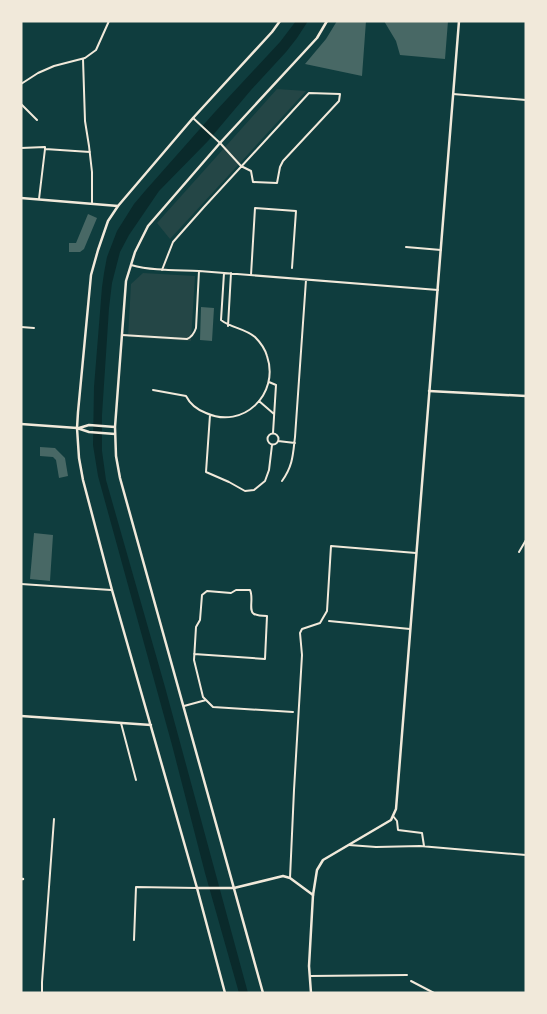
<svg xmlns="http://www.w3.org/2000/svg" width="547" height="1014" font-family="'Alegreya Sans',sans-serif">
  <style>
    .green { fill: #244646 }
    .water { fill: #0a2a2b }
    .building { fill: #486865 }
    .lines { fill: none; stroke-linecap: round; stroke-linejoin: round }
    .minor { stroke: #f1e9da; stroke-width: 2 }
    .tertiary { stroke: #f1e9da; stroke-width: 2.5 }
    .secondary { stroke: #f1e9da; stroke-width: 2.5 }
  </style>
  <rect width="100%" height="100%" fill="#0f3d3e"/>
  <path class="green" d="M277,89l29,2 -136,148 -13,-16z
    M143,273l52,3 -4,65 -63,-4 3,-53z"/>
  <path class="water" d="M296,21h12l-11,17 -11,14 -35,38 -43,51 -49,50 -30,44 -9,17 -8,31 -3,25 -7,107v36l4,29 59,207 83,306h-9l-34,-120 -33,-128 -74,-269 -5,-31 1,-58 8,-100 2,-14 3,-16 10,-26 17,-27 11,-13 69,-78 66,-71z"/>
  <path class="building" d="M337,21h29l-4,55 -57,-12 21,-25z
    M384,21h64l-3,38 -45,-4 -4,-14z
    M88,214l9,4 -13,31 -4,3h-11v-9h7z
    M201,307l13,1 -2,33 -12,-1z
    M40,447l15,1 10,10 3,18 -9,2 -3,-18 -3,-3 -13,-1z
    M34,533l19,2 -3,46 -20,-2z"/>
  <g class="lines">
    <path class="minor" d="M83,59l2,62 4,25 3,26v32
      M21,84l17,-11 16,-7 31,-8 11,-8 13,-29
      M453,94l73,6
      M21,104l16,16
      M21,148l24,-1v2l45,3
      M39,199l6,-50
      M406,247l35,3
      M131,265c22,6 45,5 68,6l239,19
      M162,270l11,-28 31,-35 105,-114 31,1 -1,7 -56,60 -3,6 -3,16 -24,-1 -2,-11 -10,-5 -21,-23 -27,-25
      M251,275l4,-67 41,3 -4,57
      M228,326l3,-53
      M21,327l13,1
      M122,335l65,4c5,-2 7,-5 9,-11l3,-57
      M269,382l7,3 -3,48
      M153,390l33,6c4,8 12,14 20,17 37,17 74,-19 61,-57 -2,-7 -7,-14 -12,-19 -11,-9 -24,-9 -34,-17l3,-47
      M259,401l15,13
      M210,415l-4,57 23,10 16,9 9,-1 11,-9 4,-11 3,-25
      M267.5 439a5.5 5.5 0 1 1 11 0a5.5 5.5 0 1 1-11 0Z
      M278,441l17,2
      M282,481c11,-15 11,-27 13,-44l11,-157
      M519,552l7,-12
      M21,584l90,6
      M329,621l81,8
      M194,654l71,5 2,-43c-3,0 -9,0 -13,-2 -6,-3 0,-16 -4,-24h-14l-5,3 -24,-2 -5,4 -2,25 -4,7 -2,33 9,37 10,10 80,5
      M184,706l22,-6
      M121,723l15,57
      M393,816l4,5 1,9 24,3 2,13
      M349,845l27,2 44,-1 106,9
      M290,878l4,-88 8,-135 -2,-22 2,-4 18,-6 7,-12 4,-65 85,7
      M134,940l2,-53 61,1
      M310,976l97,-1
      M411,981l23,12
      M42,993v-11l12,-163"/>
    <path class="tertiary" d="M429,391l97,5
      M21,424l56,4 12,4 26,2
      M79,428l10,-3 26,2
      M21,716l130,9
      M21,879h2
      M197,888h37l49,-12 7,2 23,17
      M225,993l-28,-105 -85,-298 -29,-110 -4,-22 -2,-30 1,-16 13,-137 7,-25 10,-29 10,-15 75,-88 79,-86 8,-11
      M263,993l-143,-515 -4,-22 -1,-29 11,-146 9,-29 13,-26 72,-83 97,-105 10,-17"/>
    <path class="secondary" d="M21,198l97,8
      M311,993l-2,-27 4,-71 4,-25 6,-10 68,-40 5,-11 63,-788"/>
  </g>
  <rect width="547" height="1014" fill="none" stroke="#f1e9da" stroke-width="45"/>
</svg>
